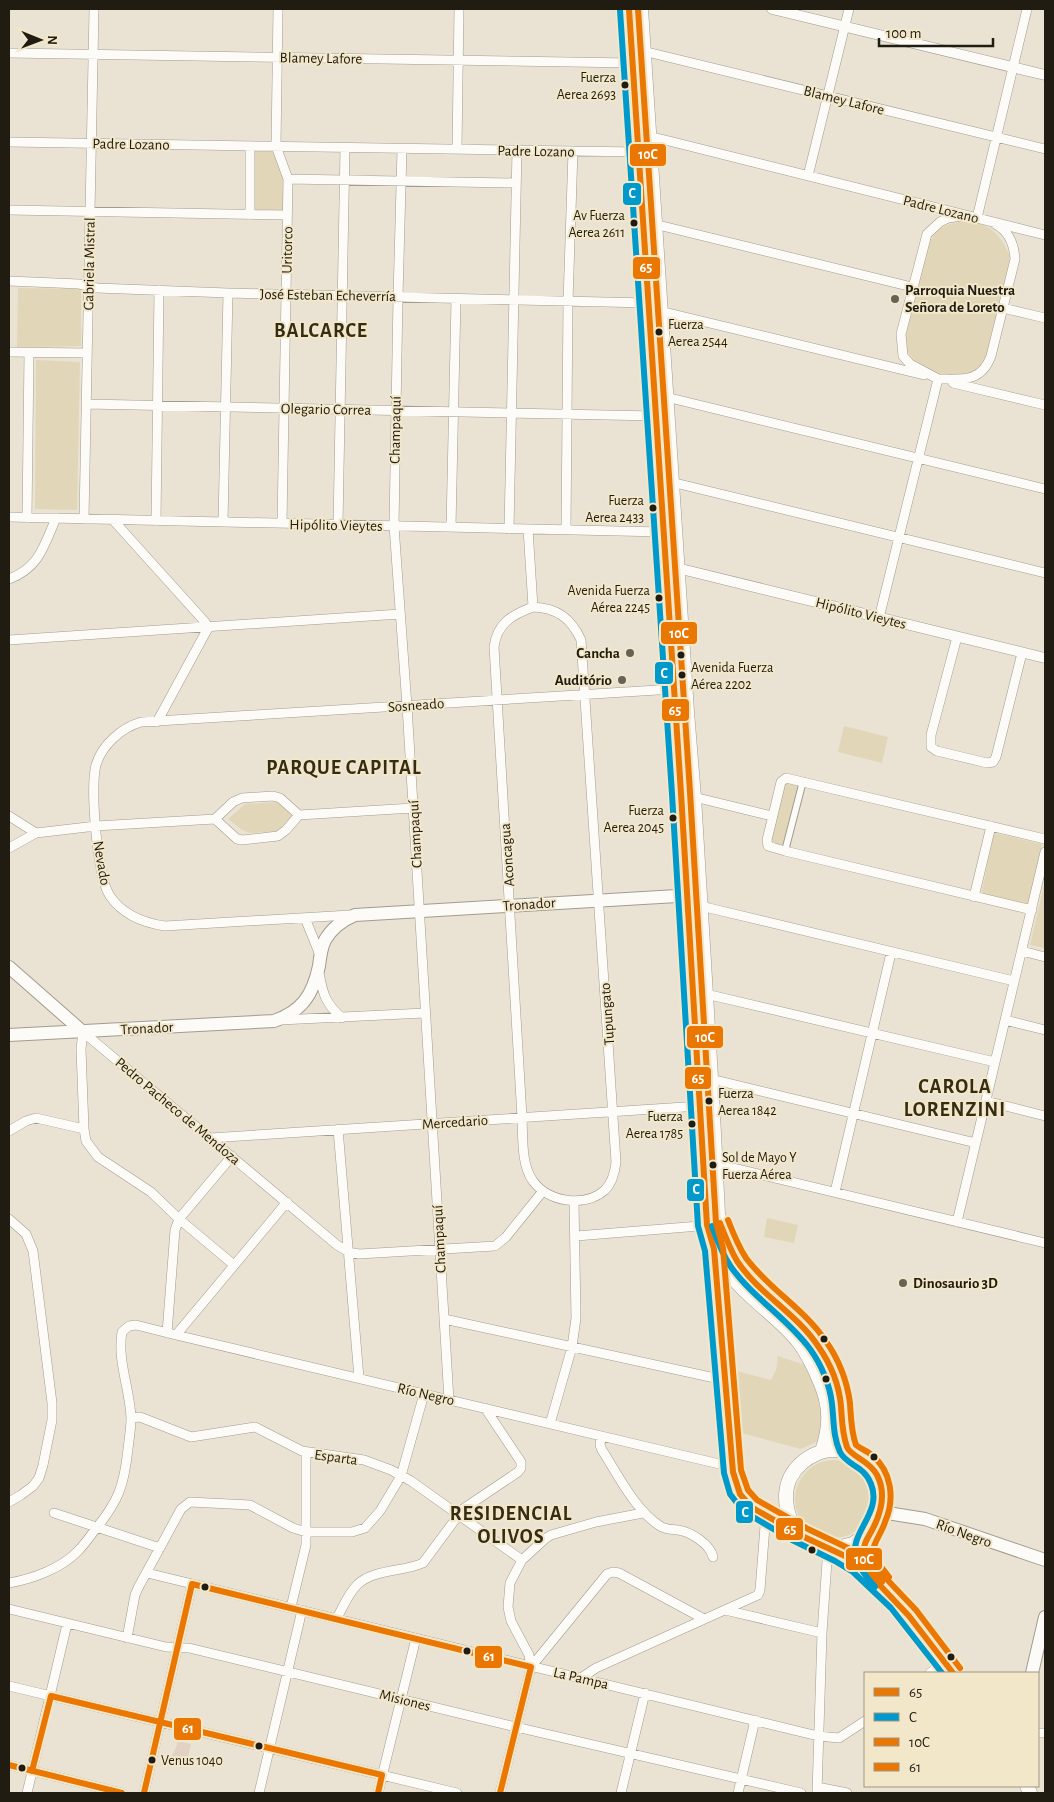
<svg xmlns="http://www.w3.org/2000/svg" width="1054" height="1802" font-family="'Alegreya Sans',sans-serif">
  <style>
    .commercial { fill: #e1d2c4 }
    .green { fill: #e2d6b8 }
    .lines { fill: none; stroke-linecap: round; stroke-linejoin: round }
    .pedestrian-casing { stroke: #a19c90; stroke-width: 8 }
    .minor-casing { stroke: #a19c90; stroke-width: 10 }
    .tertiary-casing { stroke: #a19c90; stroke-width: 11 }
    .secondary-casing { stroke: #a19c90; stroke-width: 14 }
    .primary-casing { stroke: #a19c90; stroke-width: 15 }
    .pedestrian { stroke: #fcfbf8; stroke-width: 6 }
    .minor { stroke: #fcfbf8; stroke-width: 9 }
    .tertiary { stroke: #fcfbf8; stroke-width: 10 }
    .secondary { stroke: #fcfbf8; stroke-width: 12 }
    .primary { stroke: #fcfbf8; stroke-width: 14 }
    .bus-1-casing { stroke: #f3e7ca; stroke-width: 10 }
    .bus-2-casing { stroke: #f3e7ca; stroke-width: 10 }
    .bus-3-casing { stroke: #f3e7ca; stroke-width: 10 }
    .bus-4-casing { stroke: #f3e7ca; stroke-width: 10 }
    .bus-1 { stroke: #e97702; stroke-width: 6 }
    .bus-2 { stroke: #0099cb; stroke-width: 6 }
    .bus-3 { stroke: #e97702; stroke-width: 6 }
    .bus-4 { stroke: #e97702; stroke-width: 6 }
    .bus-dot { fill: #201c11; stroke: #f3e7ca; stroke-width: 2 }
    .poi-dot { fill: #676255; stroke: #f3e7ca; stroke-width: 2 }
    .labels { text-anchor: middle; stroke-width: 4; stroke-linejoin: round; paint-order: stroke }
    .bus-label { font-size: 14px; fill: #201c11; stroke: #f3e7ca; text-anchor: end }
    .street-label { font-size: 15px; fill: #201c11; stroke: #f3e7ca }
    .poi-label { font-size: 15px; font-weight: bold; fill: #201c11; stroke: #f3e7ca; text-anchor: start }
    .district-label { font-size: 20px; font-weight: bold; letter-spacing: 1px; fill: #352c14; stroke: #f3e7ca }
    .line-badge { stroke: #f3e7ca; stroke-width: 2 }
    .badge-label { font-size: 14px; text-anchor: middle; font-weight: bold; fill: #fff }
  </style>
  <rect width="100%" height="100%" fill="#eae3d3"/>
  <path class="commercial" d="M178,1741l13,3 -2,10 -8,14 -12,-7 6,-11z"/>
  <path class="green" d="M253,150h19l12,32v31l-31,-1z
    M961,221c26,0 40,12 49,36l-25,104c-6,6 -13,14 -22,15 -21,3 -56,-9 -58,-34 0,-9 22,-97 27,-104 8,-12 16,-14 29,-17z
    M18,288l63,1v57l-64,1z
    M36,360l44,2 -3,148 -42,-1z
    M844,726l44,11 -6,26 -44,-11z
    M787,781l13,2 -16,64 -10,-2 -4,-8 13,-53z
    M278,802l14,14 -10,11 -7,5 -25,1 -8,-3 -14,-11 17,-15z
    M994,833l48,11 -14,61 -47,-10z
    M1045,881v67l-15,-3z
    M767,1218l31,7 -4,18 -30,-6z
    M777,1356l29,9c9,20 22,55 12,76l-17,8 -63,-17 -5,-62 38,10c4,-7 8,-16 6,-24z
    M795 1499a39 39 0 1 1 78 0a39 39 0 1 1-78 0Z"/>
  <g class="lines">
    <g class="pedestrian-casing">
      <path id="pedestrian" d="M785,851l18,-70"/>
    </g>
    <g class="minor-casing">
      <path id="minor" d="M278,9l-2,137 12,33 -6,345
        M643,51l402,98
        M9,53l623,10
        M9,142l629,10 11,-14h8l388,97
        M402,149l-4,148 -4,229 13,180 42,694
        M457,149l2,-140
        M808,176l41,-167
        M288,179l228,4
        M9,210l278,5
        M250,215v-69
        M977,218l50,-209
        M654,224l258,63
        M9,281l70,3 18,4 131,5 420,10
        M1003,308l42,10
        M660,311l264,64
        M9,352l78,1
        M938,379l-28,-15 -7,-8 -2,-22 26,-100 13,-12 8,-4 13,-2
        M953,383l92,22
        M666,397l379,92
        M86,404l570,12
        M671,482l374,91
        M9,517l654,15
        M27,518l2,-165
        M84,519l10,-510
        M113,520l92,102 3,6 -51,94
        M156,521l3,-231
        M223,522l5,-229
        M338,525l7,-377
        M451,527l5,-228
        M509,529l8,-379
        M528,529l5,78
        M566,530l2,-229 5,-150
        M9,579c30,-11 35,-33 47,-61
        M533,607c24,1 38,11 48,33l35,522c-1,9 -4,21 -11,28 -20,18 -57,12 -72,-9 -12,-16 -10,-44 -11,-64l-28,-470c3,-23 17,-32 39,-40z
        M879,618l59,-239c24,0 43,4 53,-23l24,-97c-1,-15 -6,-28 -20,-35
        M957,637l-26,98v12l6,4 50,12 6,-1 3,-5 26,-104
        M9,640l391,-26
        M694,797l78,19
        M9,816l27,17
        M215,819l22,20 5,1 36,-4 8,-6 13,-15
        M9,848l27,-15 60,-7 119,-7 18,-17 9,-4 31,-2 7,2 19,17 114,-7
        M974,897l17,-71
        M700,904l9,4 305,73
        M1032,910l-247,-59 -17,-5 -1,-6 14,-58 5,-4 259,61
        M350,915l-185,11c-21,-3 -42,-11 -55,-30 -13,-19 -20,-108 -14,-131 6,-20 25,-37 45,-43l533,-33
        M305,918l15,37
        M1022,951l23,6
        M319,973c4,21 6,30 23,45
        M706,994l289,68
        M280,1020l145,-7
        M1005,1020l40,10
        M711,1079l265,64
        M986,1101l59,15
        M338,1129l21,249
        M9,1131l17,-10 10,-3 48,11
        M210,1138l490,-32
        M713,1163l332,80
        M835,1192l56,-239
        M9,1219l17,15 7,17 19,152v17l-9,45 -4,13 -6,8 -12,9 -12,7
        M957,1222l88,-370
        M576,1236l136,-11
        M234,1265l-55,-46 -28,-27 -53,-35 -12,-16 -2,-12 -3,-80 2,-17 254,213 12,7 10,2 136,-8 11,-9 37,-46
        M444,1319l280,61
        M167,1333l8,-103 4,-11 53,-63
        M176,1335l111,-133
        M131,1418l9,-1 51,20 64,-10 47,24 62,9 27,10 20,11 111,79
        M550,1424l22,-77 4,-29 -2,-117
        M601,1437l-1,8 2,5c16,25 33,60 58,76 6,4 11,3 18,4 13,2 32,14 35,27
        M54,1513l106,35
        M147,1573l671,163 21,2 26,-17
        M9,1583c23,-4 51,-14 68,-31 6,-6 12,-14 17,-21 24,-29 30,-44 34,-82 1,-10 3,-20 3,-31 -1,-29 -14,-57 -9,-86l7,-6 7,-1 40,10 556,132
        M291,1607l15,-62v-93
        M9,1609l157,38 23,1 327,79 285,66
        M725,1610l97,23
        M337,1618c6,-11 11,-24 20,-33 16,-16 46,-13 66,-22l40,-54 55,-37 3,-4v-6l-36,-54
        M127,1638l8,-43 3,-7 43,-79 9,-7 60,3 43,23 13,4h46l13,-4 15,-17 21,-35 23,-82
        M531,1667l76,-93 6,-2 6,1 85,46
        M930,1673l15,-11
        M581,1678l15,-10 162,-73 2,-5 5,-64 -7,-15
        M9,1686l448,107
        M1038,1733h7
        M9,1765l113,28
        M817,1787l30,6
        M27,1793l40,-169
        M144,1793l48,-209
        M259,1793l43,-183
        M378,1793l38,-155
        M500,1793l31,-126 -2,-12 -18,-34 -3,-14 2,-24 12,-23 24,-22 5,-3 45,-13 47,-9
        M621,1793l24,-100
        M738,1793l17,-73
        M817,1793l5,-160 6,-86"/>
    </g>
    <g class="tertiary-casing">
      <path id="tertiary" d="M772,9l273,66
        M677,568l368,90"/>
    </g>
    <g class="secondary-casing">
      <path id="secondary" d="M9,967l74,65
        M9,1035l265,-14c28,-10 39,-26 45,-55 1,-8 2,-18 6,-26 7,-12 18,-20 30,-25l322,-19 10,1 8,5
        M714,1249l20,229 7,17 10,12 51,28
        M881,1512l44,7 120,41
        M1032,1673l13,-56"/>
    </g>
    <g class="primary-casing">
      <path id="primary" d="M629,9l52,784 26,432c4,14 8,27 16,39 19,31 52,49 75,77 10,13 17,28 23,43 10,24 9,44 1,67
        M641,9l46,703 7,85 18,297 6,120 6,23 16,28 15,18 47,42 20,27 14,32 5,20 1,25 9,24
        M832,1549l21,-5 17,-12
        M899,1603c-15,-14 -30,-31 -48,-43 -15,-10 -34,-14 -47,-24 -18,-12 -22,-40 -14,-58 6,-12 16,-20 28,-25 13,-5 27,-3 40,3 22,12 30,40 21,63 -5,10 -14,19 -15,30 -1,8 4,14 8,21l58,71 23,32
        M1027,1786l3,7"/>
    </g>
    <use href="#pedestrian" class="pedestrian"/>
    <use href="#minor" class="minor"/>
    <use href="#tertiary" class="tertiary"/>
    <use href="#secondary" class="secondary"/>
    <use href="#primary" class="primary"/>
    <g class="bus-1-casing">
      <path id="bus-1" d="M629,9l52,784 26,432 7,24 19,223 7,22 11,13 53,30 41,19 27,21 37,39 44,57
        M720,1223c5,13 10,26 17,38 22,33 59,52 81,85 12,17 21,38 23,60 1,14 1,27 6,41 4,10 22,13 30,28 10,19 4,39 -6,57 -4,7 -8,13 -7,21 2,11 11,21 18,29"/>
    </g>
    <g class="bus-2-casing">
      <path id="bus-2" d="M620,10l52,784 26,432 7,25 19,222 6,21 13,17 49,29 43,21 18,11 38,36 51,65
        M712,1226c5,14 10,28 19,41 22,31 56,51 79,82 11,15 20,36 22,55 2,17 1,33 8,48 7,14 24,13 31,32 12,29 -23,49 -15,75 4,11 12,20 19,28"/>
    </g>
    <g class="bus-3-casing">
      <path id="bus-3" d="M638,9l52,783 26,431 7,25 18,222 7,20 9,10 51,29 42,20 28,21 38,40 44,58
        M728,1220c5,13 10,26 18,38 23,31 57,50 79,82 13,18 22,41 25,63 1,15 1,28 6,42 5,4 11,6 16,10 20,17 23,44 13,67 -3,10 -10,18 -12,28l3,10 13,17"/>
    </g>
    <g class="bus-4-casing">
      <path id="bus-4" d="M9,1765l113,28
        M32,1771l19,-75 331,79 -4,18
        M144,1793l48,-209 339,83 -31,126"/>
    </g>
    <use href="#bus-1" class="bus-1"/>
    <use href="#bus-2" class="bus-2"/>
    <use href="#bus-3" class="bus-3"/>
    <use href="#bus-4" class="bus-4"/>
  </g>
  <g class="bus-dot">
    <circle cx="625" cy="85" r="4.5"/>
    <circle cx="634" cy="223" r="4.5"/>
    <circle cx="659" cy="332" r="4.5"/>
    <circle cx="653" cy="508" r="4.5"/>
    <circle cx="659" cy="598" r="4.5"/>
    <circle cx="681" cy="655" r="4.5"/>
    <circle cx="682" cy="675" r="4.5"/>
    <circle cx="673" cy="818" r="4.5"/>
    <circle cx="709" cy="1101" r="4.5"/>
    <circle cx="692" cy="1124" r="4.5"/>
    <circle cx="713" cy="1165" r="4.5"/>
    <circle cx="824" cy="1339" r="4.5"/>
    <circle cx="826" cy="1379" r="4.5"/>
    <circle cx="874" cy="1457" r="4.5"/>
    <circle cx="812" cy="1550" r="4.5"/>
    <circle cx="205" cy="1587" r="4.5"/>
    <circle cx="467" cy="1651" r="4.5"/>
    <circle cx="951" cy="1657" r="4.5"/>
    <circle cx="259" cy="1746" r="4.5"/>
    <circle cx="152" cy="1760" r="4.5"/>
    <circle cx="22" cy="1768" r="4.5"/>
  </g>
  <g class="poi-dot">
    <circle cx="895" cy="299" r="5"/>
    <circle cx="630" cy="653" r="5"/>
    <circle cx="622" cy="680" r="5"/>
    <circle cx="903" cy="1283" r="5"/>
  </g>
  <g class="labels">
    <g class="bus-label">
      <text x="616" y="82">Fuerza<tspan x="616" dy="17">Aerea 2693</tspan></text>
      <text x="625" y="220">Av Fuerza<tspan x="625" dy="17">Aerea 2611</tspan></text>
      <text x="668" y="329" text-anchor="start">Fuerza<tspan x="668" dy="17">Aerea 2544</tspan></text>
      <text x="644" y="505">Fuerza<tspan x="644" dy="17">Aerea 2433</tspan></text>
      <text x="650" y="595">Avenida Fuerza<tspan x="650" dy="17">Aérea 2245</tspan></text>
      <text x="691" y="672" text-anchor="start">Avenida Fuerza<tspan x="691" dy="17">Aérea 2202</tspan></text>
      <text x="664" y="815">Fuerza<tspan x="664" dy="17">Aerea 2045</tspan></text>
      <text x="718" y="1098" text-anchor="start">Fuerza<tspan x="718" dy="17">Aerea 1842</tspan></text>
      <text x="683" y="1121">Fuerza<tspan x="683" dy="17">Aerea 1785</tspan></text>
      <text x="722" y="1162" text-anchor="start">Sol de Mayo Y<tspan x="722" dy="17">Fuerza Aérea</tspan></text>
      <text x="161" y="1765" text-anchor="start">Venus 1040</text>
    </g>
    <g class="street-label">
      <text transform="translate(321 58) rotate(1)" y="5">Blamey Lafore</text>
      <text transform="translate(844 100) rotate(14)" y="5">Blamey Lafore</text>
      <text transform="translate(131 144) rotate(1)" y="5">Padre Lozano</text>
      <text transform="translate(536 151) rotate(1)" y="5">Padre Lozano</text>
      <text transform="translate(941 209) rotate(14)" y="5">Padre Lozano</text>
      <text transform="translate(287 250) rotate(-89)" y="5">Uritorco</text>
      <text transform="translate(89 264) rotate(-89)" y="5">Gabriela Mistral</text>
      <text transform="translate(328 295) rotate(1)" y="5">José Esteban Echeverría</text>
      <text transform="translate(326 409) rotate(1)" y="5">Olegario Correa</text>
      <text transform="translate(395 430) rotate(-89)" y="5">Champaquí</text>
      <text transform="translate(336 525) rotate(1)" y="5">Hipólito Vieytes</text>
      <text transform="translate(861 613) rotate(14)" y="5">Hipólito Vieytes</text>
      <text transform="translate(416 705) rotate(-4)" y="5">Sosneado</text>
      <text transform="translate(415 834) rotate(-93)" y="5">Champaquí</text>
      <text transform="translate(507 855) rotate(-94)" y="5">Aconcagua</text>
      <text transform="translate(102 863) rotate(80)" y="5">Nevado</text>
      <text transform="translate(529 904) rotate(-4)" y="5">Tronador</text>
      <text transform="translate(607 1014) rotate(-94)" y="5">Tupungato</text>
      <text transform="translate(147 1028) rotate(-3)" y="5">Tronador</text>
      <text transform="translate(178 1111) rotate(40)" y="5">Pedro Pacheco de Mendoza</text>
      <text transform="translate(455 1122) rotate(-4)" y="5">Mercedario</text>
      <text transform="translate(439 1239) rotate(-93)" y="5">Champaquí</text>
      <text transform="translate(426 1394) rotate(13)" y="5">Río Negro</text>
      <text transform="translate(336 1457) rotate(8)" y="5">Esparta</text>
      <text transform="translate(964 1533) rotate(20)" y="5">Río Negro</text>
      <text transform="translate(581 1678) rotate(13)" y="5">La Pampa</text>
      <text transform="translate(405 1700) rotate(14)" y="5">Misiones</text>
    </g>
    <g class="poi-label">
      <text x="905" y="295">Parroquia Nuestra<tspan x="905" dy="17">Señora de Loreto</tspan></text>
      <text x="620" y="658" text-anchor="end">Cancha</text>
      <text x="612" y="685" text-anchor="end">Auditório</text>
      <text x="913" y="1288">Dinosaurio 3D</text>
    </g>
    <g class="district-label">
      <text x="321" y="337">BALCARCE</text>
      <text x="344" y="774">PARQUE CAPITAL</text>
      <text x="955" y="1093">CAROLA<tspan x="955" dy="23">LORENZINI</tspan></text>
      <text x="511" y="1520">RESIDENCIAL<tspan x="511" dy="23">OLIVOS</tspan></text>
    </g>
  </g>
  <g class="line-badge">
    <rect x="629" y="143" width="38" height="24" rx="5" fill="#e97702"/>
    <rect x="622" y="182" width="20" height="24" rx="5" fill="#0099cb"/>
    <rect x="632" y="256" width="29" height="24" rx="5" fill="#e97702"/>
    <rect x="660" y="621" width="38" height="24" rx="5" fill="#e97702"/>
    <rect x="654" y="661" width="20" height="24" rx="5" fill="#0099cb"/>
    <rect x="661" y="698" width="29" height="24" rx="5" fill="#e97702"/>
    <rect x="686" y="1025" width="38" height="24" rx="5" fill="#e97702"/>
    <rect x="684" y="1066" width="28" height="24" rx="5" fill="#e97702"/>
    <rect x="686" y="1178" width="19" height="24" rx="5" fill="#0099cb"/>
    <rect x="735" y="1500" width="19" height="24" rx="5" fill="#0099cb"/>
    <rect x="775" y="1517" width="29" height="24" rx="5" fill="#e97702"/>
    <rect x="845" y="1547" width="38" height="24" rx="5" fill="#e97702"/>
    <rect x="474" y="1645" width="29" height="24" rx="5" fill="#e97702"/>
    <rect x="173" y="1717" width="29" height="24" rx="5" fill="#e97702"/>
  </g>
  <g class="badge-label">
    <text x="648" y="159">10C</text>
    <text x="632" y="198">C</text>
    <text x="646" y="272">65</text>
    <text x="679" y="638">10C</text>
    <text x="664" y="678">C</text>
    <text x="675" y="715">65</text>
    <text x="705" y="1042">10C</text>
    <text x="698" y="1083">65</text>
    <text x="696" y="1194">C</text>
    <text x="745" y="1517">C</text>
    <text x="790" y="1534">65</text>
    <text x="864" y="1564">10C</text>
    <text x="489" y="1661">61</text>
    <text x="188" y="1733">61</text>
  </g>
  <rect width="1054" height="1802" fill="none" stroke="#201c11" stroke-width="20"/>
  <rect x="864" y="1672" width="175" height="115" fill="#f3e7ca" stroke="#9f9680"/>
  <rect x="874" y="1688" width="25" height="8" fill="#e97702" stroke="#9f9680"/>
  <text x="909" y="1697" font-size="15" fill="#201c11">65</text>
  <rect x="874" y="1713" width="25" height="8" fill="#0099cb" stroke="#9f9680"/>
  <text x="909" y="1722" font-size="15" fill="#201c11">C</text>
  <rect x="874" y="1738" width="25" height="8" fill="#e97702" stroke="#9f9680"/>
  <text x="909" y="1747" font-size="15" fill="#201c11">10C</text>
  <rect x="874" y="1763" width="25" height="8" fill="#e97702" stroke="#9f9680"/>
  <text x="909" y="1772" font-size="15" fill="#201c11">61</text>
  <g transform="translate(40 40) rotate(91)" stroke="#f3e7ca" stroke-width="4" paint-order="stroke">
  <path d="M0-4L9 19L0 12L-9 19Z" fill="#201c11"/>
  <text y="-8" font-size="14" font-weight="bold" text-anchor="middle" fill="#201c11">N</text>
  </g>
  <path d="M879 38v8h114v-8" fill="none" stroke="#201c11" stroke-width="2.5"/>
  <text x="886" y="38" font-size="15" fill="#201c11" stroke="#f3e7ca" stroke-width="4" paint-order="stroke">100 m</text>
</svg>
